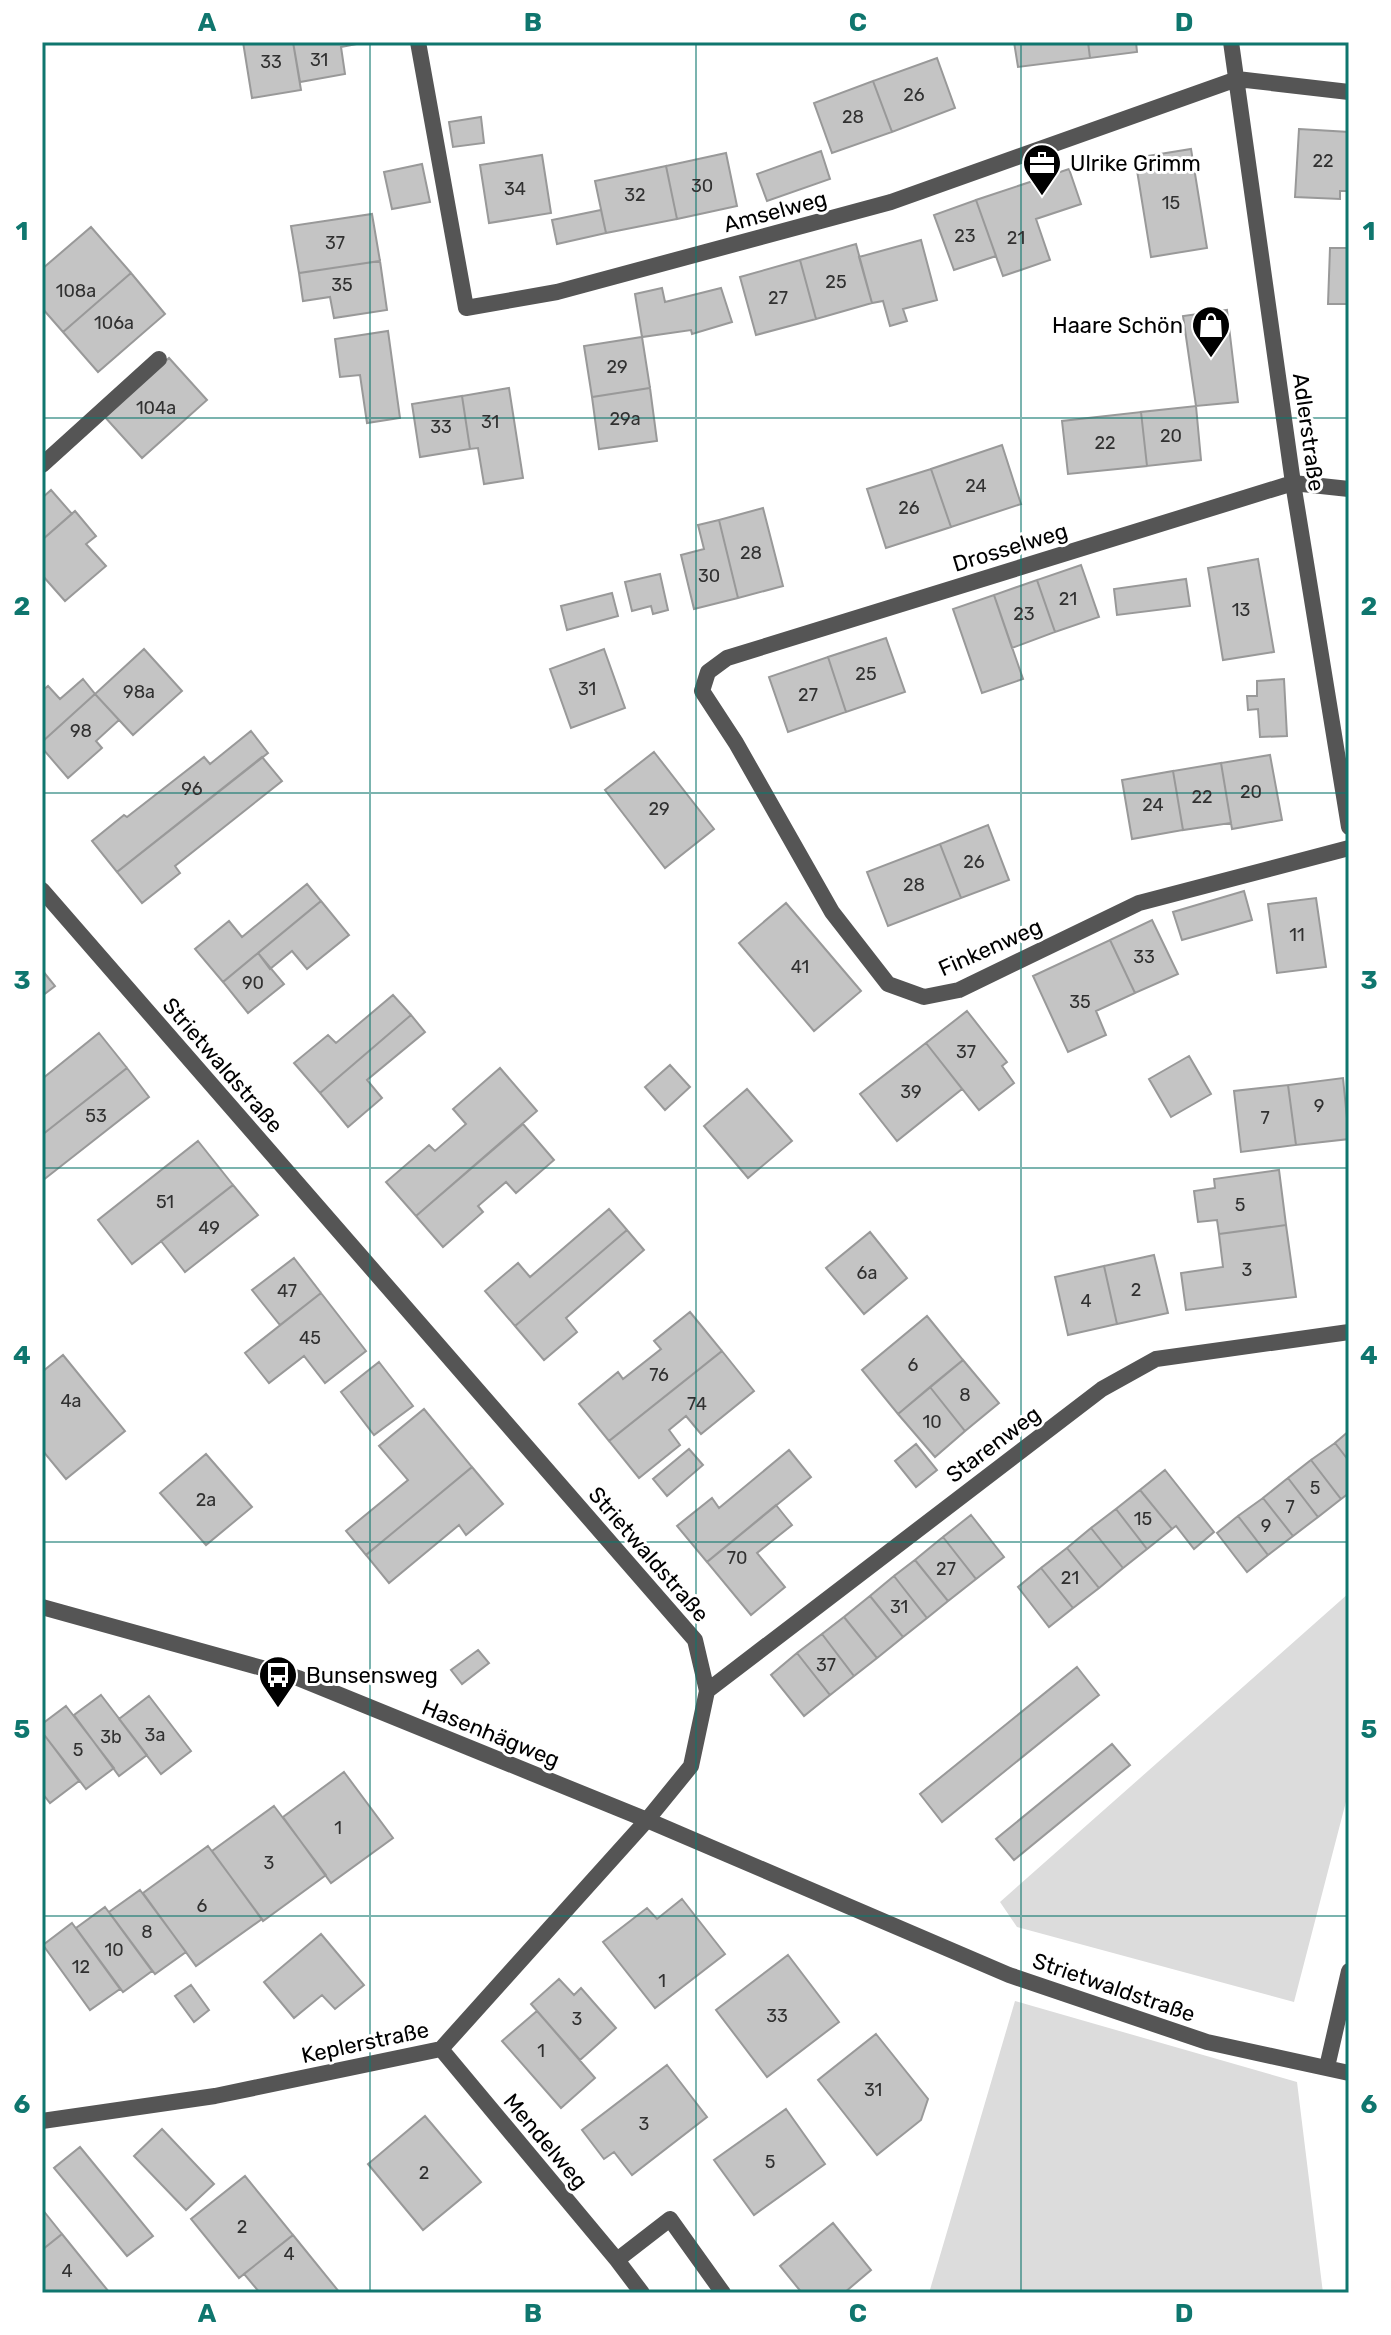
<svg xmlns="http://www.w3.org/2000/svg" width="1391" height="2335" font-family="Rubik,sans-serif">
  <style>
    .green { fill: #dcdcdc }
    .building { fill: #c4c4c4; stroke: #999; stroke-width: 2 }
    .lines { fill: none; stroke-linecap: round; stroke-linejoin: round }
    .service { stroke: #555; stroke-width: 16 }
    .minor { stroke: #555; stroke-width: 16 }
    .grid { fill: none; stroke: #0f766e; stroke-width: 2; stroke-opacity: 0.55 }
    .labels { text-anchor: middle; stroke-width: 6; stroke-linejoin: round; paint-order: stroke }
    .number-label { font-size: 18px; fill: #313131 }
    .poi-label { font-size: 22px; fill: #000; stroke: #fff; text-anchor: start }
    .street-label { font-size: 22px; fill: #000; stroke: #fff }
    .neatline { fill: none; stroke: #0f766e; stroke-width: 3 }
    .grid-label { font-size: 26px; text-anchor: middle; font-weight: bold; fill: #0f766e }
  </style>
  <rect width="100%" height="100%" fill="#fff"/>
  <path class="green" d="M1349,1593v197l-55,212 -277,-75 -17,-25z
    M1015,2001l282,81 26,211h-394z"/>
  <path class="building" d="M243,42h50l8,48 -49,8z
    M293,42h74l-26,5 4,27 -45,8z
    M1014,42h74l2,16 -72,9z
    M1088,42h48l1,10 -47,6z
    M937,58l18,50 -63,24 -19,-51z
    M873,81l19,51 -60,21 -18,-50z
    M481,117l3,26 -31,4 -4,-25z
    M1299,129l50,3v59h-9v8l-45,-2z
    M1191,149l16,99 -56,9 -16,-99z
    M821,151l9,28 -63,22 -10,-27z
    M726,153l11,53 -60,13 -11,-53z
    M542,155l9,58 -62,10 -9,-58z
    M422,164l8,38 -38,7 -8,-37z
    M666,166l11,53 -71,14 -11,-52z
    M1069,169l12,35 -45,15 14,41 -47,16 -27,-76z
    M976,200l20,56 -42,14 -20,-55z
    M601,210l5,23 -49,11 -5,-24z
    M372,214l8,47 -81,12 -8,-47z
    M91,227l40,46 -68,59 -21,-24v-39z
    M921,240l16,60 -34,9 4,12 -17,5 -7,-25 -11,2 -13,-46z
    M856,244l16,59 -56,16 -16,-59z
    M1330,248h19v56h-21z
    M800,260l16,59 -60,16 -16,-58z
    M380,261l7,49 -53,8 -4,-21 -27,4 -4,-28z
    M131,273l34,41 -67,58 -35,-40z
    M662,288l3,14 56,-14 11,34 -40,12 -1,-4 -49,7 -7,-43z
    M1227,310l11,92 -42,4 -13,-90z
    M388,331l12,87 -33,5 -7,-48 -20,2 -5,-38z
    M642,337l8,51 -58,9 -8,-51z
    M169,358l38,42 -65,58 -38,-42z
    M509,388l14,90 -39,6 -6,-36 -8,1 -8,-53z
    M650,388l7,53 -58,8 -7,-52z
    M462,396l8,53 -50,8 -8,-53z
    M1196,406l5,54 -54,6 -6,-54z
    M1141,412l6,54 -79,8 -6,-53z
    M1002,445l19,59 -70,23 -20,-58z
    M931,469l20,58 -65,21 -19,-59z
    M51,490l21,24 -30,26v-42z
    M763,508l20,78 -45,12 -19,-78z
    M75,511l21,25 -10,8 20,22 -41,35 -23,-26v-35z
    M719,520l19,78 -44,11 -13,-54 23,-6 -6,-24z
    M1258,559l16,93 -51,8 -15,-92z
    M1081,565l18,52 -44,15 -18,-52z
    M660,574l8,36 -15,4 -2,-8 -19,5 -7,-29z
    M1186,579l4,27 -73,9 -3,-26z
    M1037,580l18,52 -43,16 -18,-53z
    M612,593l6,23 -51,14 -6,-24z
    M994,595l29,84 -41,14 -29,-84z
    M886,638l19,54 -59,20 -18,-55z
    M144,649l38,42 -49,44 -38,-41z
    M604,649l21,59 -54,20 -21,-59z
    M828,657l18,55 -58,20 -19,-55z
    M83,679l12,15 -53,48v-51l6,-5 12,13z
    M1284,679l3,57 -27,1 -2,-28 -10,1 -1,-14h10v-15z
    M95,694l24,26 -23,21 6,7 -34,30 -26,-30v-6z
    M251,731l17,22 -151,119 -25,-31 32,-26 3,2 77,-60 6,7z
    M654,752l60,77 -49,39 -60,-78z
    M1270,755l12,65 -50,9 -11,-66z
    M262,757l20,24 -107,85 5,7 -38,30 -25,-31z
    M1221,763l10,60 -48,7 -10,-59z
    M1173,771l10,59 -51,9 -10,-59z
    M988,825l21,55 -48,18 -21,-54z
    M940,844l21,54 -73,28 -21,-54z
    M307,884l14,17 -98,81 -28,-33 34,-28 13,16z
    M1244,891l8,29 -70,20 -9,-28z
    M1316,898l10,69 -49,6 -9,-69z
    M321,901l28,34 -42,34 -15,-18 -22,18 -12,-16z
    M786,903l75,88 -47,40 -75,-88z
    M1152,920l26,54 -43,19 -25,-53z
    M1110,940l25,53 -39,18 10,24 -38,17 -35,-76z
    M258,953l26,31 -36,29 -25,-31z
    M42,970l13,16 -13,10z
    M393,995l18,20 -91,78 -26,-30 34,-28 8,8z
    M967,1011l40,51 -5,4 12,17 -35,27 -53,-67z
    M411,1015l14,17 -58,48 15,18 -34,29 -28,-34z
    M99,1033l28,35 -85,67v-56z
    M926,1043l36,46 -65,52 -37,-47z
    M1189,1056l22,38 -40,23 -22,-38z
    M670,1065l20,22 -25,23 -20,-23z
    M127,1068l22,29 -107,84v-46z
    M500,1068l37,43 -121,105 -30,-34 43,-37 6,6 31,-27 -13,-15z
    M1343,1078l6,61 -53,6 -8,-60z
    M1288,1085l8,60 -55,7 -7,-61z
    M747,1089l45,52 -44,37 -44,-52z
    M523,1124l31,36 -38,33 -10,-11 -28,24 5,6 -40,35 -27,-31z
    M198,1141l35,44 -101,79 -34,-44z
    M1279,1170l7,55 -67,9 -2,-14 -19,2 -4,-31 21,-3 -1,-9z
    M233,1185l25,30 -73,57 -24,-31z
    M609,1209l18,21 -112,96 -30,-35 33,-28 12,14z
    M1286,1225l10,72 -110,13 -5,-37 42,-6 -4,-33z
    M627,1230l17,20 -78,68 11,14 -33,28 -29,-34z
    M870,1232l37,46 -43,36 -38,-46z
    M1154,1255l14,58 -51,11 -13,-58z
    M294,1258l27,35 -41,32 -28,-35z
    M1104,1266l13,58 -49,11 -13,-58z
    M321,1293l45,58 -41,32 -21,-27 -35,27 -24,-30z
    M690,1312l32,39 -113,90 -30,-37 39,-32 5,7 38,-30 -7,-8z
    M927,1316l36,44 -65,54 -36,-44z
    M722,1351l32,40 -53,43 -15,-18 -17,14 11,15 -41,33 -30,-37z
    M63,1355l62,76 -59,48 -24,-29v-78z
    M963,1360l36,43 -34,28 -35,-44z
    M379,1362l34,44 -39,29 -33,-43z
    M930,1387l35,44 -30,26 -37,-43z
    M424,1409l48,58 -106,88 -20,-24 62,-51 -29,-34z
    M1349,1431v30l-14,-18z
    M1335,1443l14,18v32l-8,6 -30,-39z
    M916,1444l21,26 -21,17 -21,-26z
    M689,1449l14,16 -36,31 -14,-17z
    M789,1450l22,27 -104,85 -30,-36 35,-28 7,10z
    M206,1454l46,53 -46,38 -46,-52z
    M1311,1460l30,39 -23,18 -30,-39z
    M472,1467l31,37 -37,31 -7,-10 -70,58 -23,-28z
    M1165,1470l49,62 -20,17 -18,-23 -4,3 -32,-39z
    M1288,1478l30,39 -25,19 -30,-38z
    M1140,1490l32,39 -25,20 -31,-40z
    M1263,1498l30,38 -25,19 -30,-39z
    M776,1505l16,20 -35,28 28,34 -34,28 -44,-53z
    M1116,1509l31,40 -24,19 -32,-40z
    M971,1515l33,42 -28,22 -33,-42z
    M1238,1516l30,39 -21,17 -30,-39z
    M1091,1528l32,40 -24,20 -32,-40z
    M943,1537l33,42 -28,22 -33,-41z
    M1067,1548l32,40 -26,20 -32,-40z
    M915,1560l33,41 -21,17 -33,-42z
    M1041,1568l32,40 -24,19 -31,-40z
    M894,1576l33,42 -24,19 -33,-41z
    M870,1596l33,41 -26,21 -33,-41z
    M844,1617l33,41 -23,18 -32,-42z
    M822,1634l32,42 -24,19 -33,-42z
    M478,1650l11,13 -27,21 -11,-14z
    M797,1653l33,42 -26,21 -33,-41z
    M1077,1667l22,28 -157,127 -22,-28z
    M101,1695l46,60 -28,21 -45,-61z
    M149,1696l42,55 -30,23 -42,-55z
    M66,1706l48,62 -28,21 -44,-57v-8z
    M42,1732l37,49 -29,22 -8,-10z
    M1112,1744l18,21 -116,95 -18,-21z
    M344,1772l49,66 -62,45 -48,-66z
    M274,1806l52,69 -63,46 -51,-70z
    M208,1846l54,73 -66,47 -53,-73z
    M140,1890l46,62 -31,22 -46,-62z
    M682,1899l43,55 -70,54 -52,-66 44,-34 10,11z
    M105,1907l47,64 -29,21 -47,-64z
    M72,1923l48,66 -30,21 -47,-65z
    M321,1934l43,51 -29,24 -13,-14 -28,23 -30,-36z
    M788,1955l51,67 -72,55 -51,-67z
    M559,1979l15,16 7,-7 35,40 -36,32 -49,-56z
    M191,1985l18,25 -15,12 -19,-26z
    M537,2011l58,67 -34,30 -59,-67z
    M876,2034l52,65 -7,21 -44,35 -59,-75z
    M667,2065l40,52 -75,58 -18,-23 -10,7 -22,-29z
    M786,2109l39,55 -71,51 -40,-55z
    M425,2116l56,66 -58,48 -55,-66z
    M162,2129l52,55 -28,26 -52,-54z
    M80,2147l73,89 -26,20 -73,-88z
    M245,2176l48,59 -54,43 -48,-59z
    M42,2209l20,25 -20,16z
    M833,2223l38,47 -27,23h-42l-22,-27z
    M62,2234l47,58 -1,1h-66v-43z
    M293,2235l47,58h-80l-16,-19z"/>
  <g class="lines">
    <path class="service" d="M42,465l117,-106"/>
    <path class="minor" d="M418,42l48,266 91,-16 334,-90 346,-123 112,13
      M1231,42l62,441 56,344
      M1349,489l-56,-6 -566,175 -19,14 -6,19 34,52 96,169 56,72 36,13 35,-7 180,-87 210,-55
      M42,890l653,750 12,51 -16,75 -44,54 -206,229 -226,47 -173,25
      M42,1607l256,71 349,142 362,155 198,67 142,31
      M707,1691l395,-302 54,-30 193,-27
      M441,2049l176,211
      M1327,2067l22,-96
      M642,2293l-25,-33 53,-41 53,74"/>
  </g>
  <path class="grid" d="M370,42v2251M696,42v2251M1021,42v2251M42,418h1307M42,793h1307M42,1168h1307M42,1542h1307M42,1916h1307"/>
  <defs>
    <g id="office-pin" transform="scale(2)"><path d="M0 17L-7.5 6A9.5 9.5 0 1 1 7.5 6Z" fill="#000" stroke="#fff"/><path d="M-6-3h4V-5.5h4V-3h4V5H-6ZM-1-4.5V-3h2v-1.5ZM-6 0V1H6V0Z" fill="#fff"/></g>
    <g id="shop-pin" transform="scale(2)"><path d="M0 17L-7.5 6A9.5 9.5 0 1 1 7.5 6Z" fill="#000" stroke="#fff"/><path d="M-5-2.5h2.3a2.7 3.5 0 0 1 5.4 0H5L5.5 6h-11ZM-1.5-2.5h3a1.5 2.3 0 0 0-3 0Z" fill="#fff"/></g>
    <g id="bus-pin" transform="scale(2)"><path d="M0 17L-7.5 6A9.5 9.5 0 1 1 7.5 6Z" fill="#000" stroke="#fff"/><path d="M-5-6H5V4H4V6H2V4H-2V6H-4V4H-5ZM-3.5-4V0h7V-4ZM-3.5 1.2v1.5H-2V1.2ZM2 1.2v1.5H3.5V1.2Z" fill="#fff"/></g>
  </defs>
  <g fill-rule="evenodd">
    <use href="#office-pin" x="1042" y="163"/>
    <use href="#shop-pin" x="1211" y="325"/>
    <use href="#bus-pin" x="278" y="1675"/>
  </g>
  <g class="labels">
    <g class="number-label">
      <text x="319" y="66">31</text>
      <text x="271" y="68">33</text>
      <text x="914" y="101">26</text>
      <text x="853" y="123">28</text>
      <text x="1323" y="167">22</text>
      <text x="702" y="192">30</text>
      <text x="515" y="195">34</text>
      <text x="635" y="201">32</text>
      <text x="1171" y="209">15</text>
      <text x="965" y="242">23</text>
      <text x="1016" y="244">21</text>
      <text x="335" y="249">37</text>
      <text x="836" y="288">25</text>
      <text x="342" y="291">35</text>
      <text x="76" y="297">108a</text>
      <text x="778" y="304">27</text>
      <text x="114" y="329">106a</text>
      <text x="617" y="373">29</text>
      <text x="156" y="414">104a</text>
      <text x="625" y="425">29a</text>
      <text x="490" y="428">31</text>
      <text x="441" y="433">33</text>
      <text x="1171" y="442">20</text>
      <text x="1105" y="449">22</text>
      <text x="976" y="492">24</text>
      <text x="909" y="514">26</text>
      <text x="751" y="559">28</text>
      <text x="709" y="582">30</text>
      <text x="1068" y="605">21</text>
      <text x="1241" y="616">13</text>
      <text x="1024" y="620">23</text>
      <text x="866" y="680">25</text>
      <text x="587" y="695">31</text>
      <text x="139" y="698">98a</text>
      <text x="808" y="701">27</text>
      <text x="81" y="737">98</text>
      <text x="192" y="795">96</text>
      <text x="1251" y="798">20</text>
      <text x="1202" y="803">22</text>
      <text x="1153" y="811">24</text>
      <text x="659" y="815">29</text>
      <text x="974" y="868">26</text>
      <text x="914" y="891">28</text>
      <text x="1297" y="941">11</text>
      <text x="1144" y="963">33</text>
      <text x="800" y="973">41</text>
      <text x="253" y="989">90</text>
      <text x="1080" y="1008">35</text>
      <text x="966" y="1058">37</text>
      <text x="911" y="1098">39</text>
      <text x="1319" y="1112">9</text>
      <text x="96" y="1122">53</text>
      <text x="1265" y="1124">7</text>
      <text x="165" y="1208">51</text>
      <text x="1240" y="1211">5</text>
      <text x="209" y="1234">49</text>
      <text x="1247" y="1276">3</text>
      <text x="867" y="1279">6a</text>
      <text x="1136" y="1296">2</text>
      <text x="287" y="1297">47</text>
      <text x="1086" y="1307">4</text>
      <text x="310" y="1344">45</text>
      <text x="913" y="1371">6</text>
      <text x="659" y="1381">76</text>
      <text x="965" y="1401">8</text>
      <text x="71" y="1407">4a</text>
      <text x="697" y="1410">74</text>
      <text x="932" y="1428">10</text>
      <text x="1315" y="1494">5</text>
      <text x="206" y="1506">2a</text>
      <text x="1290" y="1513">7</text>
      <text x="1143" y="1525">15</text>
      <text x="1266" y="1532">9</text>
      <text x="737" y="1564">70</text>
      <text x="946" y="1575">27</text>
      <text x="1070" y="1584">21</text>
      <text x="899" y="1613">31</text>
      <text x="826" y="1671">37</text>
      <text x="155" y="1741">3a</text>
      <text x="111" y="1743">3b</text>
      <text x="78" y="1756">5</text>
      <text x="338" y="1834">1</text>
      <text x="269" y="1869">3</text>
      <text x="202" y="1912">6</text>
      <text x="147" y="1938">8</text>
      <text x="114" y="1956">10</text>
      <text x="81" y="1973">12</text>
      <text x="662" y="1987">1</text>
      <text x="777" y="2022">33</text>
      <text x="577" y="2025">3</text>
      <text x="541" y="2057">1</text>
      <text x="873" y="2096">31</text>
      <text x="644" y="2130">3</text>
      <text x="770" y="2168">5</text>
      <text x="424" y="2179">2</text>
      <text x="242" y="2233">2</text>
      <text x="289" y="2260">4</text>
      <text x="67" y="2277">4</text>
    </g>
    <g class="poi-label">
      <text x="1070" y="171">Ulrike Grimm</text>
      <text x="1183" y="333" text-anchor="end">Haare Schön</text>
      <text x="306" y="1683">Bunsensweg</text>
    </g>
    <g class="street-label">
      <text transform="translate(775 211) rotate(-15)" y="8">Amselweg</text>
      <text transform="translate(1309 432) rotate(82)" y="8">Adlerstraße</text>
      <text transform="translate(1010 547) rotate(-17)" y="8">Drosselweg</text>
      <text transform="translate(990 947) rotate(-24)" y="8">Finkenweg</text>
      <text transform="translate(223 1065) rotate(49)" y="8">Strietwaldstraße</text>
      <text transform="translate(993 1444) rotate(-37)" y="8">Starenweg</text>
      <text transform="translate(649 1554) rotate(49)" y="8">Strietwaldstraße</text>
      <text transform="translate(491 1733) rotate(22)" y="8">Hasenhägweg</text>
      <text transform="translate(1114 1987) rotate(19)" y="8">Strietwaldstraße</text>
      <text transform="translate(365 2042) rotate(-12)" y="8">Keplerstraße</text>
      <text transform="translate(546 2141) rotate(50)" y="8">Mendelweg</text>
    </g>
  </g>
  <rect width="1391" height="2335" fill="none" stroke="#ffffff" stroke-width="88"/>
  <rect x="44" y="44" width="1303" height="2247" class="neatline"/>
  <g class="grid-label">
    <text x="207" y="31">A</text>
    <text x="533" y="31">B</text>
    <text x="858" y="31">C</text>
    <text x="1184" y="31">D</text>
    <text x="22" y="240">1</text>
    <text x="1369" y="240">1</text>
    <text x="22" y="615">2</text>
    <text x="1369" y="615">2</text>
    <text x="22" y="989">3</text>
    <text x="1369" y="989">3</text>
    <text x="22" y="1364">4</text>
    <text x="1369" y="1364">4</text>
    <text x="22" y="1738">5</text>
    <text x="1369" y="1738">5</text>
    <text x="22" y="2113">6</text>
    <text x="1369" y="2113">6</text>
    <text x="207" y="2322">A</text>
    <text x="533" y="2322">B</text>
    <text x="858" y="2322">C</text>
    <text x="1184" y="2322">D</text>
  </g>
</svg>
